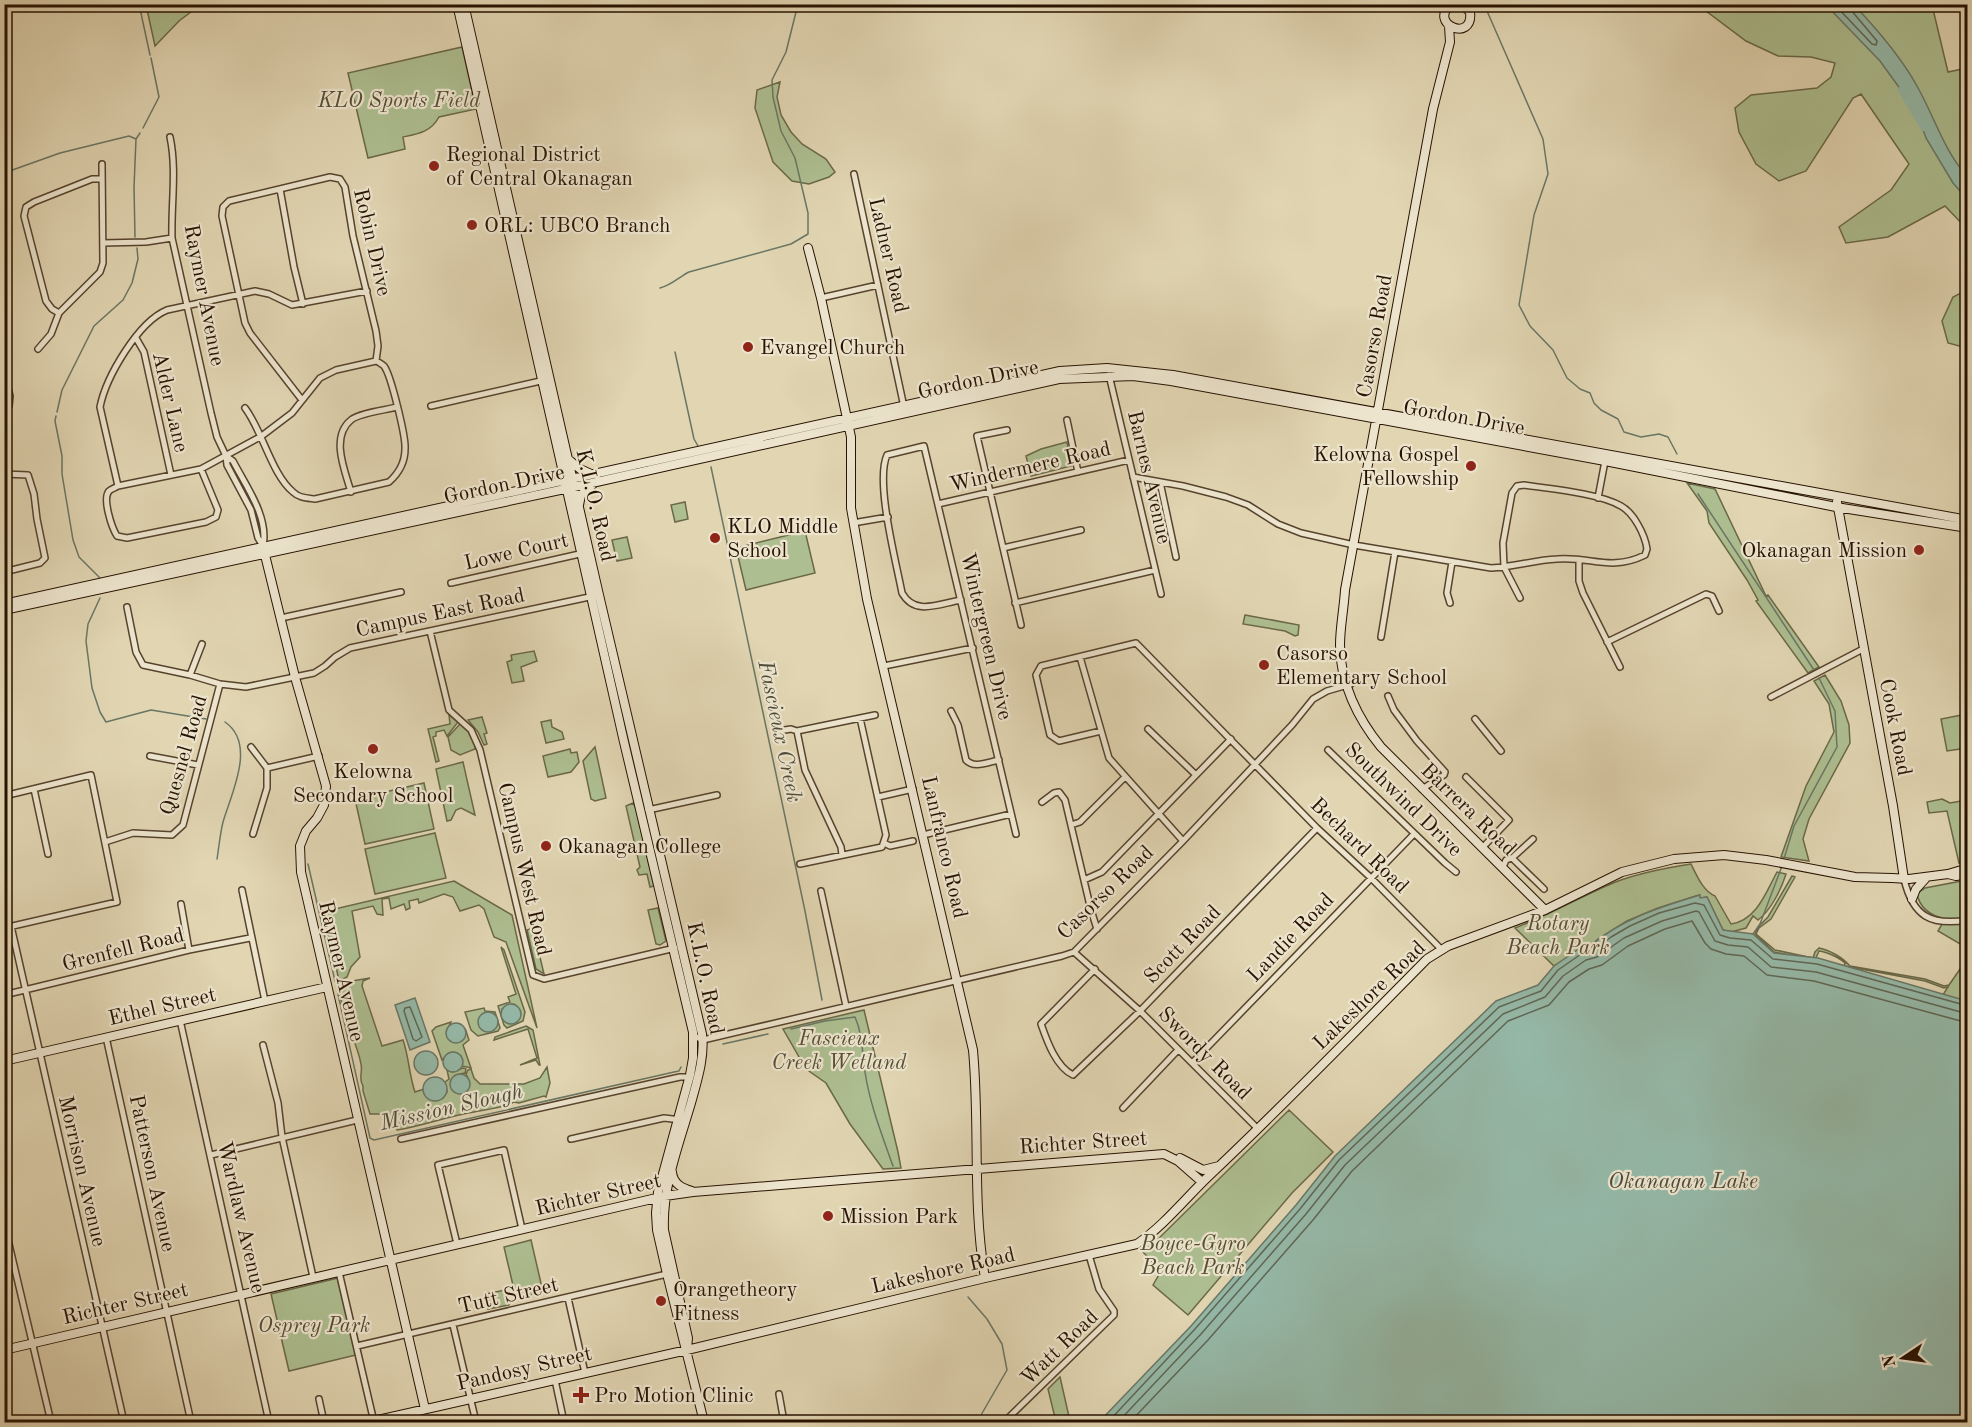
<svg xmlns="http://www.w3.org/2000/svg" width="1972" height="1427" font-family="'Old Standard TT',serif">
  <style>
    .green { fill: #adbe90; stroke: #6a6848; stroke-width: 1.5; fill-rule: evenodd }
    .water { fill: #95b9a8; stroke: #697665; stroke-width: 1.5 }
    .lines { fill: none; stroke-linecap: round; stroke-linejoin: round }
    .shore { stroke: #5e6654; stroke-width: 1.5 }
    .stream { stroke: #697665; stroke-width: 1.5 }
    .river { stroke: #95b9a8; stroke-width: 8 }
    .street-casing { stroke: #56432d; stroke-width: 8 }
    .secondary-casing { stroke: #271201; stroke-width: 10 }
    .street { stroke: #ece4cd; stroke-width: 5 }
    .secondary { stroke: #ece4cd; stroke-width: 8 }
    .poi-dot { fill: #8f2418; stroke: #ece4cd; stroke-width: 2 }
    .labels { text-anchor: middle; stroke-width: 4.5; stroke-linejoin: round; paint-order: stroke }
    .park-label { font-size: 21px; font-style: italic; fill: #564e33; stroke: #ece4cd }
    .poi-label { font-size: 21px; fill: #271201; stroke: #ece4cd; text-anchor: start }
    .street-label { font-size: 21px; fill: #271201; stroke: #ece4cd }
    .water-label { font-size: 22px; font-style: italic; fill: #4e4c3b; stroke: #ece4cd }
  </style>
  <rect width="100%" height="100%" fill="#e1d5b2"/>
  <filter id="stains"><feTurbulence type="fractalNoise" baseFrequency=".00333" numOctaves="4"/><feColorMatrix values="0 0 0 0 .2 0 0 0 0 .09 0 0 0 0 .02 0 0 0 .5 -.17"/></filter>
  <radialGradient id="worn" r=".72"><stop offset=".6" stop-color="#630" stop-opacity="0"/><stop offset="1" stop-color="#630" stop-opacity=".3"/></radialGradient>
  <path class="green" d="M146,5v-1l54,1 -21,16 -24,25z
    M1698,5h234l16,67 19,-4v161l-22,-23 -57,31 -42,6 -7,-16 52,-37 18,-26 -48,-70 -8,4 -47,73 -27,10 -23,-17 -17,-32 -4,-24 16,-13 66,-7 14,-11 4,-14 -24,-6 -33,-1 -32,-15z
    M462,47l14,62 -37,8c-8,15 -21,17 -36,20l2,12 -37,9 -20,-85z
    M780,82l-3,15 4,18 10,17 11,12 24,15 9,13 -6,5 -20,7 -17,-3 -19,-19 -18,-54 2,-18z
    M1967,290v58l-19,-5 -6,-22 11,-24z
    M1067,442l4,24 -40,10 -5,-20 15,-7z
    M1687,483l28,6 51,107 2,-1 51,72 -11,6 -52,-72 2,-1 -11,-20 -38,-57 -2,-12z
    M685,502l3,17 -13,3 -4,-17z
    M805,531l10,42 -69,17 -10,-42z
    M627,537l5,21 -15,3 -5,-21z
    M1245,615l54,10 -1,10 -3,1 -10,-5 -42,-7z
    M534,651l3,10 -16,6 3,14 -12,2 -5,-21 5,-2 -1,-5z
    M1825,675l16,26 8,24 1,18 -41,76 -6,20 6,22 -28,-4 25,-71 28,-54 -5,-28 -15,-23z
    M1967,714v34l-20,3 -6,-32z
    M449,715l9,7 -11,14 -3,-6 -8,2v4l-3,1 6,24 -3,1 -8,-33 22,-5z
    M482,717l5,16 -3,1 3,10 -3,1 -6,-13 -10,-12z
    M551,720l1,7 10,5 2,7 -18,4 -5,-21z
    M461,723c7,8 14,14 14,26l-15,6 -9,-5 -3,-13z
    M595,747l11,51 -11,3 -4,-2 -8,-38z
    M570,749l1,4 6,-1 2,10 -8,10 -23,5 -5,-21z
    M463,762l12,53 -14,-7 -5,2 -5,10 -4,1 -11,-52z
    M424,783l10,46 -69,15 -10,-45z
    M1942,799l8,4 17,-3v61l-8,2 -12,-52 -18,2 -2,-11z
    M633,803l3,5 18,78 -4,1 -3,-13 -8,1 -2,-5 3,-3 -14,-61z
    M435,833l11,45 -71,16 -10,-45z
    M1691,864c6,12 12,27 24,32l16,28c26,-4 35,-32 46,-52l9,2c-5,16 -15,36 -28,46l-5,-4 -7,12 -15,4 -8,-2 -16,-33 -7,1 -1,-3 -41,13 -31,13 -29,18 -9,8 -35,19 -39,-38c34,-13 65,-31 98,-45 25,-10 52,-15 78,-19z
    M1792,876l3,1 -24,42 -12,9 -3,6 19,16 38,8 2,-6 4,-4c11,2 24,10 31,18l75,13 19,7 5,-1 18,-26v38l-23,35 -19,-9 23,-36 -4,1 -19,-7 -81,-15 1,-3c-5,-5 -18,-11 -26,-12l-4,9 -41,-8 -19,-18 4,-8 9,-9z
    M1967,880v68l-29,-17 7,-12c-13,-3 -25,-10 -28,-25l8,-6z
    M454,881l58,34 25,113 -31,-86 -12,-5 -10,-28 -5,-4 -19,6 -7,-14 -9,-3 -25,9 -1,-4 -9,2 1,7 -4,2 -2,-6 -13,5 -2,-11 -7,1 1,16 -6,-1 -4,-8 -21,5 8,46 -9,10 -4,10 -8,4 -4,-19 1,-5h-2l-12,-45z
    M658,908l8,33 -6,4 -4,-1 -8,-34z
    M533,928l11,46 -8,-5 -9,-39z
    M501,947l3,3 21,62 -2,9 -16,7 -3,-3 -6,-19 12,-4 -2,-5 8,-3zM514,1004l6,7 -4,11 -7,2 -5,-4 -2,-11 5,-4z
    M370,978l-7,3 -1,5 20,60 21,-6c6,17 6,35 12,52l9,-3v2l12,10 7,-3 4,-6 -2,-10 4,-3 -2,-9 5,2 11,-4 3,1 -1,4 -5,1 -2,19 7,-1 3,-14 -2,-4 2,-4 3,-1 3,9 6,6h44l16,-6 7,-11 3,16 -4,14 -2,-1 -25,7 -5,-1c-7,5 -30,8 -40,10 -26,4 -51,14 -77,18l-1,-3 -17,-13h-9l-7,-23v-5c-5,-8 0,-13 -2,-22 -2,-11 -6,-21 -10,-31 -7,-14 -9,-31 -13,-46l14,-6z
    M484,1008l1,3 10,1 5,16 -2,3 -20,5 -7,-6 -6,-18z
    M864,1010l34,142 3,16 -18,1 -33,-45 -24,-41 -20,-14 -23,-40z
    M451,1022l-4,8 5,11h9l4,-5 1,-5 3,9 -6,5 8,23 -9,-2 -1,-10 -8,-4 -6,3 -5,5 -10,-29 4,-4z
    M526,1026l7,4 7,35h-1l-3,-5 -16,5 17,-7 -9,-29 -34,11 1,-3z
    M1289,1110l44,42 -41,41 -104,122 -35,-30 8,-14 -19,-20 9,-5z
    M531,1240l12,52 -27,6 -12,-51z
    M338,1278l18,77 -67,16 -18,-77z
    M505,1290l4,15 -21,4 -3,-15z
    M1060,1377l10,44v1h-14l-8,-33z"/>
  <path class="water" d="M1826,5h28c21,22 48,54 63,81 17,30 27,65 50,90v23l-14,-16 -27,-45 -9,-26 -37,-51z
    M1700,895v3l7,-1 16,33 30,4 21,19 44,5 149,43v421h-868l92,-96 105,-121 39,-49 161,-155 42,-16 16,-19 32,-22 3,3c32,-28 71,-40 111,-52z
    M415,998l15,44 -20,8 -15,-45z
    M501 1014a10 10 0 1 1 20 0a10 10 0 1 1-20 0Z
    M478 1022a10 10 0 1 1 20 0a10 10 0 1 1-20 0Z
    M446 1033a10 10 0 1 1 20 0a10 10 0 1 1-20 0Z
    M414 1063a12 12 0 1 1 24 0a12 12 0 1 1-24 0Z
    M443 1062a10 10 0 1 1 20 0a10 10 0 1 1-20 0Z
    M450 1084a10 10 0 1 1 20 0a10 10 0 1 1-20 0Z
    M423 1089a12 12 0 1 1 24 0a12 12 0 1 1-24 0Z"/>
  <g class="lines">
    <path class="shore" d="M1834,4l38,40 4,1 1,-4 -26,-31 -1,-6
      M410,1007l12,30 -6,4 -3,-2 -9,-28 1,-3z
      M1108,1422l87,-93 105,-120 39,-49 160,-153 42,-16 17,-21 26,-18 9,-1 18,-14 19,-11 29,-13 36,-10 9,2 16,30 10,3 21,2 22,19 44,5 151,42
      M1118,1422l83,-88 105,-120 39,-49 158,-151 42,-17 18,-21 23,-16 11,-3 27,-19 38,-17 34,-10 3,1 16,29 13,4 20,2 23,20 45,5 152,42
      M1130,1422l78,-82 105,-120 39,-49 156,-150 41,-16 20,-23 20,-13 13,-4 26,-19 37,-17 27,-8 13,22 6,6 15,5 18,2 23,19 47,6 154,42"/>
    <path class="stream" d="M139,4l11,51
      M1487,11l56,128 5,35 -14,41 -15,90 11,21 23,24 14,28 13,11 10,4 4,10 7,7 17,9 6,13 17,5 18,-3 9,3 9,17
      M143,128l16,-31 -8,-39
      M4,173l56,-20 69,-17 7,3
      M135,237l-1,-50 2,-48 4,-6
      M660,288c12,-3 19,-11 29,-16l102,-28 17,-10v-21l-13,-55 -14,-27 -8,-34 -1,-17 14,-28 12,-48
      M675,352l19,87 4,7
      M57,412l5,-22 32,-64 29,-26 9,-17 6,-24 -1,-11
      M56,416l-1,5 7,35v18l11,66 6,17 21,21
      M711,467l94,444 17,89
      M1698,494l116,176
      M100,598l-12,26 -2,17 6,47 8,24 6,10 45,-12 55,9
      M217,859c2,-12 3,-25 6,-37 8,-28 34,-78 2,-100
      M1783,862l11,-36 43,-79 -2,-36 -16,-33
      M308,864l27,117
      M1753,934l7,-10 22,-58
      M338,994l32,144 4,2 300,-68 5,-1 2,-4
      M791,1029l34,-8 30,-4c8,18 7,36 10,55 5,33 17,63 28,94
      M723,1044l45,-10
      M968,1297l19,22 15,25 5,26 -30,52"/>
    <path class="river" d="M1902,90l22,37"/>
    <g class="street-casing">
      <path id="street" d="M170,137c7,33 1,67 2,101l39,175 6,24 9,19 1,9 24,45 7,28 5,8
        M854,174l50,233
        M280,189l14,78 9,37
        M103,243l43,-1 26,-4
        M821,298l57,-13
        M59,313l-7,-4 -6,-8 -22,-85 2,-9 8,-5 58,-23h10
        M136,338l8,14 27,123
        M38,349l13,-15 8,-21 41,-41 3,-9 -1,-99
        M4,373l6,23 -1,10 -5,4
        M1109,375l52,219
        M302,400l-52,-67 -5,-10 -23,-107 1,-9 6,-6 101,-24 10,2 5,8 8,49 23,95 2,15 -2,15
        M431,406l114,-26
        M1067,420l11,52
        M1007,430l-30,6 44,189
        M226,456l7,5c13,25 36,56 30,85
        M201,469l17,41 -2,7 -10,5 -79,16 -10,-2c-5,-8 -15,-37 -8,-45 2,-2 6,-3 9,-5l83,-17 59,-32 3,-2 29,-22 28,-35 16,-8 40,-9c1,0 7,4 8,5 7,9 22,71 21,83 0,14 -6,24 -16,33l-74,17c-8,-1 -16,-1 -22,-7 -21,-17 -31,-62 -48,-84
        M4,474l24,1 6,19 3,25 8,39 -5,5 -36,9
        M1133,477l50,9 43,11 22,8 30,19 23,9 53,12 137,23c22,-1 44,-8 66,-9 34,-3 53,13 88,-4l2,-6c-2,-14 -13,-36 -26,-43 -22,-13 -71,-17 -97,-21l-7,1 -5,7 -9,50 1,24 16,31
        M1160,482l16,75
        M118,486l-18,-79c6,-30 38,-85 67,-97l88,-19 14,3 23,11 75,-14
        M351,492c-6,-21 -21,-55 0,-72 8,-7 35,-10 46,-13
        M1598,498l7,-37
        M938,504l191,-44
        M853,523l35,-6
        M1003,548l78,-18
        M1579,561v20l4,12 37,74
        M451,583l133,-30
        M961,600c-23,4 -46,16 -59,-7 -6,-32 -27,-111 -15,-138l37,-9 92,388
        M1015,603l140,-33
        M1450,603l-3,-10 5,-31
        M127,607l9,45 7,13 47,10 30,9 26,3 68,-14 11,-7 10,-9 15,-9 244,-52
        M281,618l120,-26
        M430,631l19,79 22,20 9,20 53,225 11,4 131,-31
        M1381,637l14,-85
        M1607,642l99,-48 6,2 7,15
        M1080,657l29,101 74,83
        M884,666l89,-18
        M190,675l12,-31
        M1388,696l6,14 23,31 28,31 -1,3 -22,14
        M1771,697l92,-48
        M951,711l7,14 8,35c8,9 22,2 33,0
        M1475,719l26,32
        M1148,729l48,46
        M778,731l13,-2 6,2 78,-16
        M797,731l8,39 36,77 1,8
        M1101,731l-42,10 -9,-6 -14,-60 5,-9 95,-23 181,185 54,50 71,72
        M251,747l16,21
        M1328,750l117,113 11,9
        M150,756l48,9
        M1466,777l43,43 -26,27
        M34,789l14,65
        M4,796l87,-21 26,127 -113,26
        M878,797l35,-8
        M1042,802l12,-9 5,-1 6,8 26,110 6,19
        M648,810l69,-15
        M1071,825l9,-3 45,-45
        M253,834l14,-46v-20l52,-12
        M923,835l88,-21
        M105,842l28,-9 39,2 11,-10 37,-141
        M884,843l6,3 23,-5
        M1512,858l32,31
        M800,864l82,-17 4,-12 -26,-117
        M1503,867l3,-7 6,-2 21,-19
        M1904,879c9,38 27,47 64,41
        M1084,880l18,-8 129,-133
        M242,890l23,111
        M821,891l25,115
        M181,904l8,46
        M11,926l113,496
        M1074,952l66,59 118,118
        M1095,969l-54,55c6,17 15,43 32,51l67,-64 177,-183
        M4,995l185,-45 61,-12
        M180,1020l89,402
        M694,1034l2,3 7,3 359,-84 12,-4 109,-111 109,-116 21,-26 14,-8 24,-7
        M106,1037l85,385
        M263,1045l15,58 4,34 31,140
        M1192,1063l222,-229
        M1123,1108l55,-58
        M401,1139l279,-62h10
        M571,1139l93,-21 17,2
        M211,1155l146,-35
        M4,1223l47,199
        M457,1244l-19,-79 66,-15 18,79
        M339,1272l35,150
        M568,1298l17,75
        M453,1325l23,97
        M357,1346l310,-72
        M555,1380l9,42
        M779,1394l5,28
        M319,1399l5,23
        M914,1422l14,-1 16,1
        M1004,1422l110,-107v-4l-15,-22 -10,-34"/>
    </g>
    <g class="secondary-casing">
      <path id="secondary" d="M457,4l167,738 69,290v26l-3,17 -32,117 -2,21 1,17 10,44 37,148
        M464,4l135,591 103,439c3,23 -5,47 -11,69 -12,41 -29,84 -27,127l24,108 -1,11
        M1430,4l12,4 7,-1
        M1452,4c-26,19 22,40 18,8l-8,-8
        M1449,26l1,16 -17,67 -88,481c-1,18 -5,37 -5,55 0,38 18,74 41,102l164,163
        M808,248l13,50 30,139v71l16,91 106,451c7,76 -1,153 12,228
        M568,459l12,10 11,5
        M1837,502l56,304 11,73
        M579,505l2,-10 12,-11
        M264,551l31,126 31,109 -2,19 -7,13 -11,13 -6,15 1,26 124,537
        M4,604l1056,-233 47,-3 66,7 795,145
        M4,610l570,-123 485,-108 74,-3 38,5 434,80 231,46 132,21
        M1948,874l8,2 12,-2
        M1912,899l4,-10 10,-11
        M4,1061l323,-74
        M1180,1158l23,12 16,-4
        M672,1172c1,12 10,16 20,19
        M4,1350l661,-154 28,-4 471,-38 14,7 24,21
        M369,1422l318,-72 298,-72 152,-34c29,-20 50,-48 76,-72 73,-69 143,-141 214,-213l21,-13 97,-36 77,-38 52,-13 50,-4 42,5 89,17 37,1 17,1 39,-5 20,-6"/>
    </g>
    <use href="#street" class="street"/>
    <use href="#secondary" class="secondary"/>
  </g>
  <g class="poi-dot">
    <circle cx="434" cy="166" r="6"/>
    <circle cx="472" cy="225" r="6"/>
    <circle cx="748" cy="347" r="6"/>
    <circle cx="1471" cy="466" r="6"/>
    <circle cx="715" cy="538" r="6"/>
    <circle cx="1919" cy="550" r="6"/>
    <circle cx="1264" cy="665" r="6"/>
    <circle cx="373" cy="749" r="6"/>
    <circle cx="546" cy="846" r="6"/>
    <circle cx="828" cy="1216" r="6"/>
    <circle cx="661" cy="1301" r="6"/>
    <path d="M578 1386h6v6h6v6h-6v6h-6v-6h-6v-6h6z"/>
  </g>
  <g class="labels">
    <g class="park-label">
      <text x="399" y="107">KLO Sports Field</text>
      <text x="1558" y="930">Rotary<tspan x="1558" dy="24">Beach Park</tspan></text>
      <text x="839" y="1045">Fascieux<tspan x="839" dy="24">Creek Wetland</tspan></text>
      <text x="1193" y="1250">Boyce-Gyro<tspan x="1193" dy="24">Beach Park</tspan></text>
      <text x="314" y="1332">Osprey Park</text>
    </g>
    <g class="poi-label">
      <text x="446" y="161">Regional District<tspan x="446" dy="24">of Central Okanagan</tspan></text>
      <text x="484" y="232">ORL: UBCO Branch</text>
      <text x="760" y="354">Evangel Church</text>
      <text x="1459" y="461" text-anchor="end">Kelowna Gospel<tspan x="1459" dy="24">Fellowship</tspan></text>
      <text x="727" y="533">KLO Middle<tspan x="727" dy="24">School</tspan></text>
      <text x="1907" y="557" text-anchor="end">Okanagan Mission</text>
      <text x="1276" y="660">Casorso<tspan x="1276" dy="24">Elementary School</tspan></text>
      <text x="373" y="778" text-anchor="middle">Kelowna<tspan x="373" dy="24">Secondary School</tspan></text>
      <text x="558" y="853">Okanagan College</text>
      <text x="840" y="1223">Mission Park</text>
      <text x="673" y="1296">Orangetheory<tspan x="673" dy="24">Fitness</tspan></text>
      <text x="594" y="1402">Pro Motion Clinic</text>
    </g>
    <g class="street-label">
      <text transform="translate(373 242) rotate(77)" y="7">Robin Drive</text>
      <text transform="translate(889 255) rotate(77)" y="7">Ladner Road</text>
      <text transform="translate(205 295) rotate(79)" y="7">Raymer Avenue</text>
      <text transform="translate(1374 336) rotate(-80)" y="7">Casorso Road</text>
      <text transform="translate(978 379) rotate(-12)" y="7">Gordon Drive</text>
      <text transform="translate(171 402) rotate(77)" y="7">Alder Lane</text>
      <text transform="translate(1464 417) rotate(10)" y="7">Gordon Drive</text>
      <text transform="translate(1030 466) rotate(-13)" y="7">Windermere Road</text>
      <text transform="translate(1150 477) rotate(77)" y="7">Barnes Avenue</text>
      <text transform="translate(504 484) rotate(-12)" y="7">Gordon Drive</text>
      <text transform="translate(596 505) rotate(77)" y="7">K.L.O. Road</text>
      <text transform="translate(516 551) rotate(-13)" y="7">Lowe Court</text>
      <text transform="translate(440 612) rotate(-12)" y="7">Campus East Road</text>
      <text transform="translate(987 636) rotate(77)" y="7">Wintergreen Drive</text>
      <text transform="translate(1896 727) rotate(79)" y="7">Cook Road</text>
      <text transform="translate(183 755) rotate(-74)" y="7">Quesnel Road</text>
      <text transform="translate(1404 799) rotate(44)" y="7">Southwind Drive</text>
      <text transform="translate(1469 809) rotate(44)" y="7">Barrera Road</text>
      <text transform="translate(1360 845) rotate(44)" y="7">Bechard Road</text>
      <text transform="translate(945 847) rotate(77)" y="7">Lanfranco Road</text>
      <text transform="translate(525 869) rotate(77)" y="7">Campus West Road</text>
      <text transform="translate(1105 892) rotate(-44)" y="7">Casorso Road</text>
      <text transform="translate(1290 937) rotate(-46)" y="7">Landie Road</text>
      <text transform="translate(1182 944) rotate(-46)" y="7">Scott Road</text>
      <text transform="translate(123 949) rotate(-14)" y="7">Grenfell Road</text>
      <text transform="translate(342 971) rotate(77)" y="7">Raymer Avenue</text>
      <text transform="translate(706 978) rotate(78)" y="7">K.L.O. Road</text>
      <text transform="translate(1369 995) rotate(-44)" y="7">Lakeshore Road</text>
      <text transform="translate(162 1006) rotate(-13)" y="7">Ethel Street</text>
      <text transform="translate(1205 1053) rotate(45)" y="7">Swordy Road</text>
      <text transform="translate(1083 1142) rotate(-4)" y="7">Richter Street</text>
      <text transform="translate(83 1171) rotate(77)" y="7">Morrison Avenue</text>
      <text transform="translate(153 1173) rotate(78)" y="7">Patterson Avenue</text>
      <text transform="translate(598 1194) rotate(-13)" y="7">Richter Street</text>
      <text transform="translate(242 1217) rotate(77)" y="7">Wardlaw Avenue</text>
      <text transform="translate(943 1270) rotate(-13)" y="7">Lakeshore Road</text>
      <text transform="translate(508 1295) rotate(-13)" y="7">Tutt Street</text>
      <text transform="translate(125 1303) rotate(-13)" y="7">Richter Street</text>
      <text transform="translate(1059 1347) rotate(-44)" y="7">Watt Road</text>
      <text transform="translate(524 1368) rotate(-13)" y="7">Pandosy Street</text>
    </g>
    <g class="water-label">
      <text transform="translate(781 731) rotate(78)" y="8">Fascieux Creek</text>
      <text transform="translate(451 1106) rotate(-13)" y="8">Mission Slough</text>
      <text x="1683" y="1188">Okanagan Lake</text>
    </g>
  </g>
  <rect width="1972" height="1427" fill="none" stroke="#e1d5b2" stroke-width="24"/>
  <rect x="6" y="6" width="1960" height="1415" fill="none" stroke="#271201" stroke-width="3"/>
  <rect x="12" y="12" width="1948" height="1403" fill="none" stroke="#271201" stroke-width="1.5"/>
  <g transform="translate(1903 1358) rotate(257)" stroke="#ece4cd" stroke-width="4.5" paint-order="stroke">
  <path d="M0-4.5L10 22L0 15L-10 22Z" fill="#271201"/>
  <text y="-9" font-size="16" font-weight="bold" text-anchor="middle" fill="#271201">N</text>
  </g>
  <rect width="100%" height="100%" filter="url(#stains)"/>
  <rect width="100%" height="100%" fill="url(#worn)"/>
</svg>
